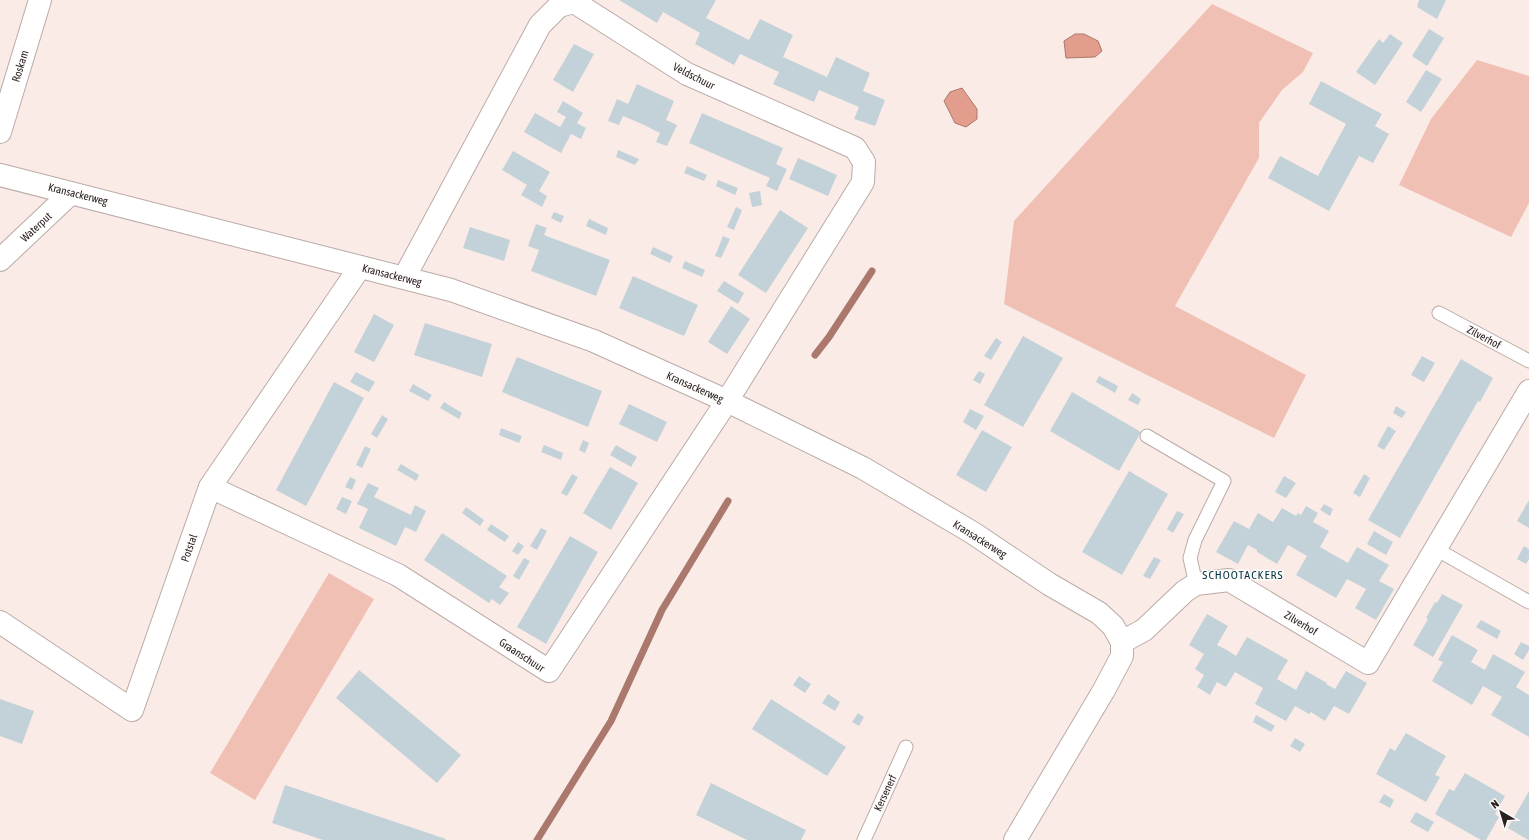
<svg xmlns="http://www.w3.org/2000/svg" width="1529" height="840" font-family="'Asap Condensed',sans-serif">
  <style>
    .green { fill: #f1c0b4 }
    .water { fill: #e29d8c; stroke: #aa786c }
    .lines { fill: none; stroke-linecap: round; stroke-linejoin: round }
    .stream { stroke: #aa786c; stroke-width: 7 }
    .building { fill: #c3d2d8 }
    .lane-casing { stroke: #baaba7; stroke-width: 15 }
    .street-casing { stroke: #baaba7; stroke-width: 24 }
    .lane { stroke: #fff; stroke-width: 13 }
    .street { stroke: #fff; stroke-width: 22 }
    .labels { text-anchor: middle; stroke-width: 3; stroke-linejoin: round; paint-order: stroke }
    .street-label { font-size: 11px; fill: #272120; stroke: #fefbfa }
    .neighbourhood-label { font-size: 12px; letter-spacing: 1px; fill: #003747; stroke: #fefbfa }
  </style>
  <rect width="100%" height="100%" fill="#fbebe7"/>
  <path class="green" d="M1212,4l101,49 -10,19 -21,18 -23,33v35l-84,148 131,69 -32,63 -270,-134 10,-83z
    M1477,60l52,16v127l-18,34 -112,-52 32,-66z
    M329,573l45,26 -119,201 -45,-27z"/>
  <path class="water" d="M1075,34h9l14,7 4,10 -7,6 -29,1 -2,-17z
    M962,88l15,21v10l-11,8 -11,-4 -11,-22 6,-9z"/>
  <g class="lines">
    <path class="stream" d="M815,355l14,-18 43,-66
      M537,840l74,-119 51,-111 66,-109"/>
  </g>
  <path class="building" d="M619,0h97l-10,18 43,22 11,-21 33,16 -10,22 44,20 9,-20 34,16 -7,18 22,9 -10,26 -21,-7 5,-12 -40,-17 -5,12 -41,-18 6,-12 -39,-18 -6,11 -39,-21 5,-11 -37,-21 -6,11z
    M1419,0h27l-9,19 -20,-12z
    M1429,29l15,9 -17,28 -15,-10z
    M1390,34l13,9 -28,42 -19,-13 23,-33 4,4z
    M574,44l20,10 -21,38 -20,-12z
    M1426,70l16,9 -21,33 -15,-10z
    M1321,81l61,33 -7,12 14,8 -16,29 -14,-7 -30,55 -61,-33 12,-22 38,20 28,-52 -37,-20z
    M637,84l37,17 -8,19 11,5 -10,21 -11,-4 4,-9 -18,-9 -19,-8 -4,9 -11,-4 9,-22 11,5z
    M563,101l20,12 -6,10 9,5 -5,11 -10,-5 -10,19 -37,-21 11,-19 25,14 6,-10 -9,-5z
    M702,113l81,35 -7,16 11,5 -10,22 -11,-5 4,-8 -81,-35z
    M618,150l21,9 -4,6 -19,-8z
    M513,151l37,21 -11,19 8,5 -5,11 -21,-12 6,-10 -25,-15z
    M798,158l39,17 -9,21 -39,-17z
    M687,166l20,9 -3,6 -20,-8z
    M718,180l20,8 -3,7 -19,-9z
    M760,191l2,14 -10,2 -3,-14z
    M736,207l6,3 -8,20 -7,-3z
    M780,210l28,18 -42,65 -28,-18z
    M554,212l10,4 -3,7 -10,-5z
    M589,219l19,9 -2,7 -20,-9z
    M536,224l11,4 -3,7 66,25 -14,36 -65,-25 8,-21 -11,-4z
    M470,227l40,13 -6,21 -41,-13z
    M723,236l7,3 -9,19 -6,-2z
    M653,247l20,9 -3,7 -20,-9z
    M685,261l20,9 -3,7 -20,-9z
    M633,276l65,29 -14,31 -65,-28z
    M724,281l20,12 -6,11 -21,-13z
    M731,306l19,13 -23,35 -19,-12z
    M374,314l20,11 -20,37 -20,-10z
    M425,323l67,21 -10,33 -68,-22z
    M1023,336l40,22 -40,69 -39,-22z
    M996,338l6,4 -11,18 -7,-4z
    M1422,356l13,7 -11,19 -13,-7z
    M517,357l85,34 -14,36 -86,-35z
    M1461,359l32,19 -13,24 -2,-1 -78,137 -32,-18z
    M979,371l6,3 -5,10 -7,-4z
    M356,372l19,10 -6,10 -19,-10z
    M1099,376l19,10 -3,7 -19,-11z
    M334,382l30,16 -58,108 -30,-16z
    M413,384l19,11 -4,6 -19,-10z
    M1072,392l69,40 -22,39 -69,-40z
    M1132,393l9,6 -3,6 -10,-5z
    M444,402l18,11 -3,6 -19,-11z
    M629,404l38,18 -10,20 -38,-18z
    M1396,406l10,6 -4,6 -9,-5z
    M970,409l14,7 -8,14 -13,-8z
    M382,415l6,4 -11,19 -6,-4z
    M1388,426l8,5 -12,19 -7,-4z
    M501,428l21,8 -3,7 -20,-8z
    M982,430l30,17 -26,45 -30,-17z
    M583,440l6,3 -4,10 -6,-3z
    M544,445l19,8 -2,7 -20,-8z
    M616,445l21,12 -6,10 -21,-12z
    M365,446l6,3 -9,19 -6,-3z
    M401,464l18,11 -3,6 -19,-11z
    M610,467l28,16 -27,47 -28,-17z
    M1129,471l39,23 -46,81 -40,-23z
    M572,474l6,3 -11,19 -6,-3z
    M1364,474l6,4 -10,19 -7,-4z
    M1284,476l12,7 -10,15 -11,-6z
    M350,477l6,3 -4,10 -7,-3z
    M368,483l11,5 -5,9 37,18 4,-10 11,6 -10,21 -11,-5 -9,19 -37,-18 9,-19 -11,-5z
    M342,497l10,4 -6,13 -10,-5z
    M1529,500v28l-12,-7z
    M1324,504l9,5 -3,7 -10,-6z
    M1306,506l12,7 -5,9 16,9 -9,16 28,16 9,-16 32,18 -10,16 15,8 -18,31 -21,-12 11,-19 -19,-10 -11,19 -40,-23 11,-19 -19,-11 -11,19 -20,-12v-2l-9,-5 -10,19 -22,-12 18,-31 15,8 9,-16 15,9 9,-14 14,8 2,-3 3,2z
    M466,507l18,13 -4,6 -18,-13z
    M1177,511l7,3 -11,19 -6,-4z
    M491,524l18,12 -4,6 -18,-12z
    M541,528l6,3 -10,19 -7,-4z
    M1374,531l19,11 -7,13 -19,-11z
    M442,533l65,43 -8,11 10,6 -9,12 -8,-6 -3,4 -65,-43z
    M570,536l28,16 -52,92 -29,-17z
    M518,542l6,4 -6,9 -6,-4z
    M1524,546l5,3v10l-3,5 -9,-5z
    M1154,557l7,3 -11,19 -7,-3z
    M524,558l6,3 -11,19 -6,-4z
    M1442,594l21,11 -30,52 -20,-12 15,-26 -2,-1 9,-16 2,1z
    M1207,614l21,12 -11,19 10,5 9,6 11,-19 41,23 -11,19 19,11 10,-19 21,12 -1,1 9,5 11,-18 21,12 -18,31 -15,-8 -9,15 -14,-9 -2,2 -14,-8 -9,15 -31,-17 8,-16 -28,-16 -9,15 -9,-5 -7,13 -13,-8 7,-12 -9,-6 9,-15 -15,-9z
    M1481,620l20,11 -4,8 -21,-12z
    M1452,635l26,15 -7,12 14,8 8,-16 32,18 -9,15 13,8v42l-38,-22 11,-18 -19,-11 -11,19 -40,-24 11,-19 -5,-2z
    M1521,642l8,4v4l-6,10 -9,-6z
    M359,670l102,85 -24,28 -101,-85z
    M799,676l12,8 -6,9 -12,-8z
    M828,694l12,8 -5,9 -13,-8z
    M0,699l34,12 -12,33 -22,-8z
    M771,699l75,48 -19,29 -75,-47z
    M858,713l6,4 -5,9 -7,-4z
    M1256,715l19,11 -4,6 -18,-10z
    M1406,733l40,23 -11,19 5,2 -14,25 -50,-28 14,-26 5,3z
    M1295,738l10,6 -5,8 -10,-6z
    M1465,773l40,23 -10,18 4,3 -13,23h-5l-46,-26 14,-25 5,2z
    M711,783l95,47 -5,10h-54l-51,-25z
    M285,785l161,54 -1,1h-122l-51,-17z
    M1529,791v49h-1l-20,-12z
    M1384,794l10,6 -4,8 -11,-6z
    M1416,812l18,10 -6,10 -18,-10z"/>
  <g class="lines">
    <g class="lane-casing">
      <path id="lane" d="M1439,313l90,48
        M1147,436l77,45 -29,59 -5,18 6,26
        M1436,549l93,53
        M864,840l42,-93"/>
    </g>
    <g class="street-casing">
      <path id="street" d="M0,132l40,-132
        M0,175l451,115 143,51 133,60 136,67 110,65 76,51 50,29 14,13 9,16v14l-18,34 -89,150
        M0,260l71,-67
        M210,487l188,88 151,96 178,-270 136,-219 1,-20 -9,-14 -168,-74 -113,-72 -15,4 -19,19 -136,253
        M0,622l132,88 78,-223 150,-220
        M1122,642l22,-12 41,-39 11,-7 33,-4 139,83 161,-272"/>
    </g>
    <use href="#lane" class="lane"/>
    <use href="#street" class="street"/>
  </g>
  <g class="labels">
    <g class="street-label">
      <text transform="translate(20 66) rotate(-73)" y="4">Roskam</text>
      <text transform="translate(694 76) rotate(27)" y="4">Veldschuur</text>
      <text transform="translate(78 194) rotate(14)" y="4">Kransackerweg</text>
      <text transform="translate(36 227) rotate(-43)" y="4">Waterput</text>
      <text transform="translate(392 275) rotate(14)" y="4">Kransackerweg</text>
      <text transform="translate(1484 337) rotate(28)" y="4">Zilverhof</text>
      <text transform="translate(695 387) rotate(24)" y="4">Kransackerweg</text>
      <text transform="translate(980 539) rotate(32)" y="4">Kransackerweg</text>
      <text transform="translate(189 548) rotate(-71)" y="4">Potstal</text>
      <text transform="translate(1301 623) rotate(31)" y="4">Zilverhof</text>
      <text transform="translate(522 655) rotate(33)" y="4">Graanschuur</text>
      <text transform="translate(885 793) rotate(-65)" y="4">Kersenerf</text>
    </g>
    <g class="neighbourhood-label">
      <text x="1243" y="579">SCHOOTACKERS</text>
    </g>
  </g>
  <g transform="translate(1501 812) rotate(322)" stroke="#fefbfa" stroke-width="3" paint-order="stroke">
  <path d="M0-3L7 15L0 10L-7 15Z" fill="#272120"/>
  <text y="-6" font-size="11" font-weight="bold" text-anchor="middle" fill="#272120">N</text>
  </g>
</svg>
